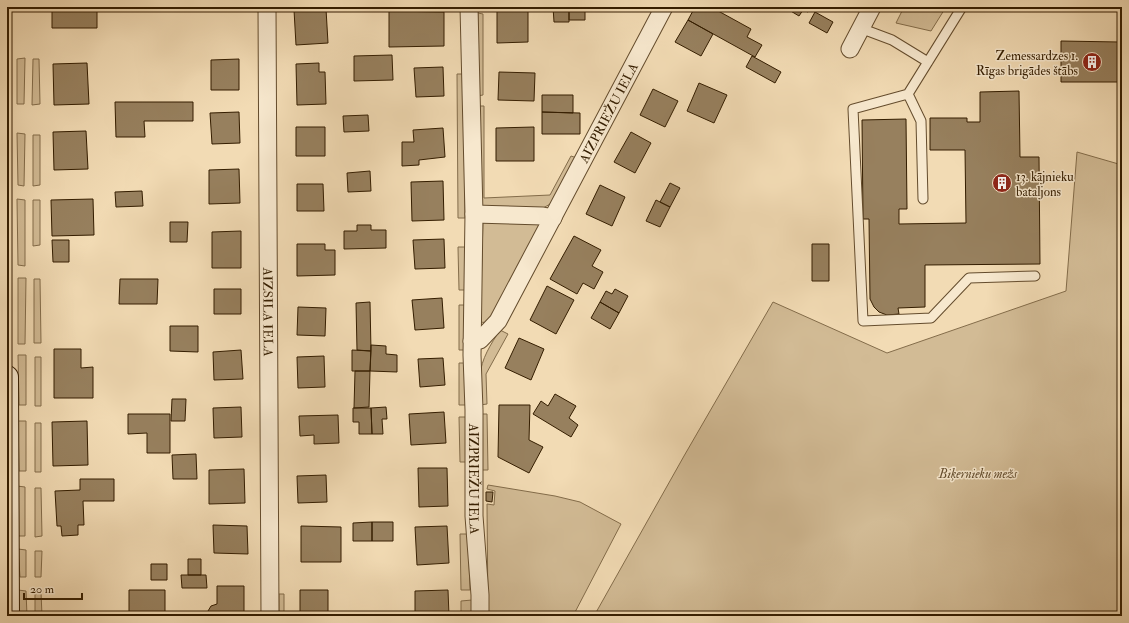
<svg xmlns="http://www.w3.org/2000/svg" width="1129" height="623" font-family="'IM FELL Double Pica',serif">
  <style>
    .green { fill: #d2bb95; stroke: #836c4a }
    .building { fill: #97805e; stroke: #341d00 }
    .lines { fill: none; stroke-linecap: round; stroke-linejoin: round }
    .service-casing { stroke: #644c2d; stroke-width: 11 }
    .minor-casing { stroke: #644c2d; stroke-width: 19 }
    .secondary-casing { stroke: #341d00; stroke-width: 24 }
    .service { stroke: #f7e8ce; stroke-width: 9 }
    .minor { stroke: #f7e8ce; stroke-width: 17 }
    .secondary { stroke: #f7e8ce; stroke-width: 22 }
    .labels { text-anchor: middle; stroke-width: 3; stroke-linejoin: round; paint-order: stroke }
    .poi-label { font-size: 13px; fill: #341d00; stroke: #f7e8ce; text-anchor: end }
    .street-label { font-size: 13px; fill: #341d00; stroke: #f7e8ce }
    .park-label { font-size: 13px; font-style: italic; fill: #634c2d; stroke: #f7e8ce }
  </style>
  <rect width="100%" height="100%" fill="#f2dbb4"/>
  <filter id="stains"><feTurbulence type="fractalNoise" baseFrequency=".005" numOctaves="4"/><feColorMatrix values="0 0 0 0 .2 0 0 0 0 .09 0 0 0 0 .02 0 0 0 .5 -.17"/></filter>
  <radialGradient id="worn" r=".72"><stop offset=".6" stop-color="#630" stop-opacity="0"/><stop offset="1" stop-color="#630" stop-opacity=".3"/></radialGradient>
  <path class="green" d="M904,7h42l-15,24 -35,-8z
    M478,13l5,1v81l-6,1z
    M25,58l-1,46h-7v-45z
    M33,59h6l1,45 -8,1z
    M457,74h7l1,144h-7z
    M478,106h6v92l66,-3 21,-39 6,2 -25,45 -9,5 -60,-1 -3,-3z
    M17,133l8,1 -1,52 -6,-1z
    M33,135h7v50l-7,1z
    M1077,152l45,13v451h-528l90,-160 89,-154 114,51 179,-62z
    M17,199l8,1v66l-7,-1z
    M33,200h7v45l-7,1z
    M483,221l62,4 -55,98 -10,-1z
    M458,247h8l-1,43h-6z
    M18,278h8l-1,66h-7z
    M34,279h6l1,64h-7z
    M459,305h6v45h-6z
    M500,330l8,4 -22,40 1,30 -7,1c0,-10 -1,-20 0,-29 1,-17 11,-32 20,-46z
    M18,355h8v50h-7z
    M35,357h6v49h-6z
    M459,363h8l-1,42h-7z
    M481,414h6l1,56h-6z
    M459,417h7l1,45h-7z
    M18,421h8v50h-7z
    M35,423h6v49h-6z
    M488,485l67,11 25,6 41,22 -48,92h-85l-1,-112 7,1 1,-14 -8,-2z
    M17,486l8,1v49h-7z
    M35,488h6l1,48 -7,1z
    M460,534h8l2,56h-9z
    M18,549l8,1v27h-6z
    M35,551h7l-1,26h-6z
    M18,590l8,1 1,25h-8z
    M35,592h6l1,24h-7z
    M279,594h5v22h-5z
    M472,600l1,16h-12v-15z"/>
  <path class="building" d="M52,7h45v21h-45z
    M553,7h16v15h-15z
    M569,7h16v13h-16z
    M695,7h16l40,22 -4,8 15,8 -7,12 -67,-37z
    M784,7h27l-3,5 -5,-2 -4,6z
    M326,9l2,34 -32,2 -2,-35z
    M528,9v33l-31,1v-33z
    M389,11l55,1v34l-55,1z
    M815,12l18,10 -6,11 -18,-10z
    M688,20l25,14 -12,22 -26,-14z
    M1119,30h3v52h-61v-41l58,1z
    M392,55l1,25 -39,1v-25z
    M752,56l29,16 -6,11 -29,-16z
    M239,59v31h-28v-30z
    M87,63l2,41 -35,1 -1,-41z
    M319,63v9h6l1,32 -29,1 -1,-41z
    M443,67l1,29 -28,1 -2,-29z
    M499,72l36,1 -1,28 -36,-1z
    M699,83l28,12 -13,28 -27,-12z
    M653,89l25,12 -13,26 -25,-12z
    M1019,91l1,66h19l1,107 -115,1v42l-27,1 1,6 -12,1 -8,-3 -5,-5 -4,-8 -1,-80h-6l-1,-99 44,-1 1,90h-8v15l67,-1 -1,-73h-35v-32h37v4h13v-30z
    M542,95h31v18l-31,-1z
    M115,102h78v19h-49l1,16h-29z
    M239,112l1,31 -28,1 -2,-31z
    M542,112l38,1v21h-38z
    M368,115l1,16 -25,1 -1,-16z
    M296,127h29v29h-29z
    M534,127v34h-38v-33z
    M443,128l2,29 -26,3v5l-17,1v-24h12l-1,-12z
    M86,131l2,38 -34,1 -1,-38z
    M631,132l20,11 -16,30 -21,-11z
    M239,169l1,34 -31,1v-34z
    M370,171l1,20 -23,1 -1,-19z
    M443,181l1,39 -32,1 -1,-39z
    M670,183l10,5 -10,19 -10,-5z
    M297,184h26l1,27h-27z
    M600,185l25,12 -13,29 -26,-12z
    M142,191l1,15 -27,1 -1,-15z
    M93,199l1,36 -42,1 -1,-36z
    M656,200l14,7 -10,20 -14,-6z
    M170,222h18l-1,20h-17z
    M357,225h14v5h15v18l-42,1v-18h13z
    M241,231v37h-29v-36z
    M574,236l27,14 -9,16 11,6 -9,17 -11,-6 -6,11 -27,-15z
    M444,239l1,29 -30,1 -2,-29z
    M52,240h17v22h-16z
    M297,244h28v6h10v25l-38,1z
    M812,244h17v37h-17z
    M120,279h38l-1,25h-38z
    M547,286l27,14 -18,34 -26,-14z
    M214,289h27v25h-27z
    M615,289l13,7 -9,17 -19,-11 6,-11 6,3z
    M442,298l2,30 -29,2 -3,-30z
    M370,302l1,49 -14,-1 -1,-47z
    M600,302l19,11 -9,16 -19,-11z
    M298,307l28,1 -1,28 -28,-1z
    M170,326h28v26l-28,-1z
    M519,338l25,11 -13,31 -26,-12z
    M371,345l15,1v8l11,1v17l-27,-1z
    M54,349h27v19l12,-1v31h-39z
    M241,350l2,29 -29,1 -1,-28z
    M352,350l19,1 -1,20h-18z
    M324,356l1,31 -27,1 -1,-31z
    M443,358l2,27 -25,2 -2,-28z
    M355,371h15l-1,36 -15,1z
    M555,394l21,12 -7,12 9,7 -7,12 -38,-23 8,-13 7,5z
    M172,399h14l-1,22h-14z
    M499,405h31l-1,35 14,7 -14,26 -31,-16z
    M241,407l1,30 -28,1 -1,-30z
    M386,407l1,12h-5l1,15h-11l-1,-26z
    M353,408h18l1,26h-13v-12h-6z
    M444,412l2,31 -35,2 -2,-31z
    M128,414h42v39h-23v-20l-19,1z
    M338,415l1,28 -25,1v-9l-14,1 -1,-20z
    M87,421l1,44 -35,1 -1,-44z
    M196,454l1,25h-24l-1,-24z
    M418,468h29l1,38 -29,1z
    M244,469l1,34 -36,1v-34z
    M326,475l1,27 -29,1 -1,-27z
    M80,479h34v22h-31l1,24h-6v10l-16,1 -1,-10h-4l-2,-35 25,-1z
    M486,492h7l-1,10 -6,-1z
    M372,522h21v19h-21z
    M372,522v19h-19v-18z
    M213,525l34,1 1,28 -34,-1z
    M301,526l40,1v35h-40z
    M447,526l2,37 -32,2 -2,-38z
    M188,559h13v16h-13z
    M151,564h16v16h-16z
    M181,575h25l1,13h-25z
    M217,586h27v30h-33l-2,-2 -1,-3 3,-5 6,-2z
    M129,590h36v26h-36z
    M300,590h28v26h-28z
    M448,590l1,26h-34v-25z"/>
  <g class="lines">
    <g class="service-casing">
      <path id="service" d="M962,7l-54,87 -55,15 10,212 68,-3 38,-40 66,-2
        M860,28l32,12 36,22
        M908,94l13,27 2,78"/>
    </g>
    <g class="minor-casing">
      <g id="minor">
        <path id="s1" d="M267,7l3,609"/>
        <path id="s2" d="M469,7l5,207 -2,141 2,55v106l6,79v21"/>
        <path d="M850,49l22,-42"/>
        <path d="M474,214l69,2 10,2"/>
        <path id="s3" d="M472,341l8,-1 18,-19 166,-314"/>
      </g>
    </g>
    <g class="secondary-casing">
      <path id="secondary" d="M7,377l1,239"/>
    </g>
    <use href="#service" class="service"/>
    <use href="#minor" class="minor"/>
    <use href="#secondary" class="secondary"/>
  </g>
  <defs>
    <g id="building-disc" transform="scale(1)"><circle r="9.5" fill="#8f2418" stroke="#f7e8ce"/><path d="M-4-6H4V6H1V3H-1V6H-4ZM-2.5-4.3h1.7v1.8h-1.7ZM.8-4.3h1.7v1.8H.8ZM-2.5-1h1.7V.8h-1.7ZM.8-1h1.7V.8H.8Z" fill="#fff"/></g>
  </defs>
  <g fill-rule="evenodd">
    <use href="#building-disc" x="1092" y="62"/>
    <use href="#building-disc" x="1002" y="183"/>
  </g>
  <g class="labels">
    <g class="poi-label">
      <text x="1078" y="60">Zemessardzes 1.<tspan x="1078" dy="15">Rīgas brigādes štābs</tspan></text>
      <text x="1016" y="181" text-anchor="start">13. kājnieku<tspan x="1016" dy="15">bataljons</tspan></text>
    </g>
    <g class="street-label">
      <text dy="5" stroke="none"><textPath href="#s3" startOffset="270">AIZPRIEŽU IELA</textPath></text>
      <text dy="5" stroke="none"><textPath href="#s1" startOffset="305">AIZSILA IELA</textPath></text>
      <text dy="5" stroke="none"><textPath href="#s2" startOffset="472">AIZPRIEŽU IELA</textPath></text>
    </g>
    <g class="park-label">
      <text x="978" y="478">Biķernieku mežs</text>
    </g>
  </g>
  <rect width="1129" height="623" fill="none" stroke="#f2dbb4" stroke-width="24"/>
  <rect x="8" y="8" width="1113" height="607" fill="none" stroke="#341d00" stroke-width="2"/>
  <rect x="12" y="12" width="1105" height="599" fill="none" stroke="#341d00"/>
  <path d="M24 593v6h58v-6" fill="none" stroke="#341d00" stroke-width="2"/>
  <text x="30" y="593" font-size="12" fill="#341d00" stroke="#f7e8ce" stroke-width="3" paint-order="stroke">20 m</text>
  <rect width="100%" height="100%" filter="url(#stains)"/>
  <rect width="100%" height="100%" fill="url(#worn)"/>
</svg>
